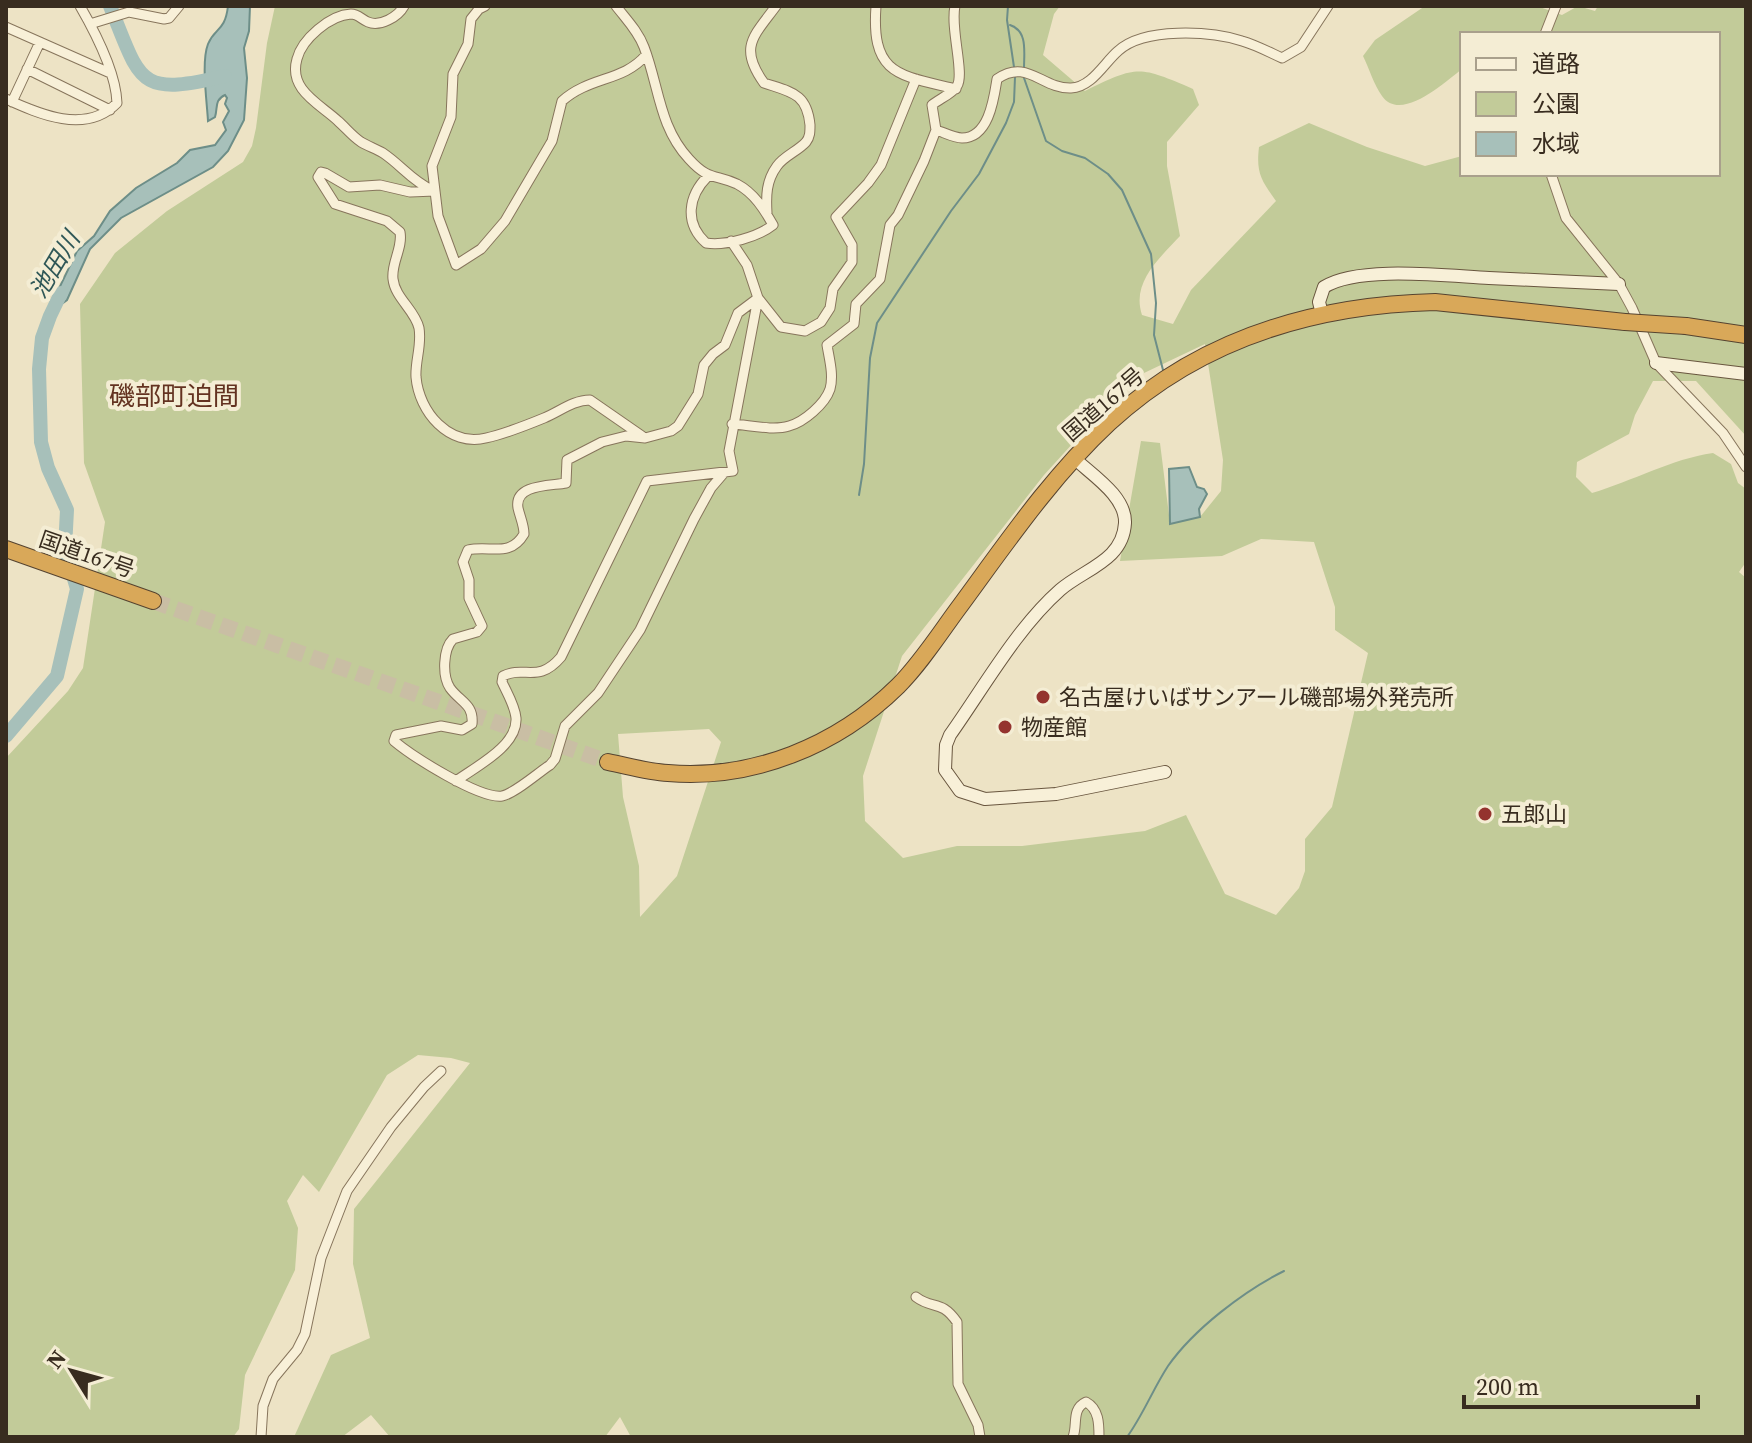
<svg xmlns="http://www.w3.org/2000/svg" width="1752" height="1443" font-family="'Source Serif 4','Noto Sans JP',serif">
  <style>
    .green { fill: #c2cb99; fill-rule: evenodd }
    .water { fill: #a7c0ba; stroke: #6d8e88; stroke-width: 2 }
    .lines { fill: none; stroke-linecap: round; stroke-linejoin: round }
    .stream { stroke: #6d8e88; stroke-width: 2 }
    .river { stroke: #a7c0ba; stroke-width: 14 }
    .highway-tunnel { stroke: #c9bea4; stroke-width: 16; stroke-dasharray: 16 8; stroke-linecap: butt }
    .street-casing { stroke: #87755c; stroke-width: 11 }
    .secondary-casing { stroke: #69563f; stroke-width: 14 }
    .highway-casing { stroke: #554330; stroke-width: 18 }
    .street { stroke: #f8f0d8; stroke-width: 9 }
    .secondary { stroke: #f8f0d8; stroke-width: 12 }
    .highway { stroke: #d9a859; stroke-width: 16 }
    .highway-bridge-casing { stroke: #554330; stroke-width: 18; stroke-linecap: butt }
    .highway-bridge { stroke: #d9a859; stroke-width: 16 }
    .poi-dot { fill: #94332e; stroke: #f4edd4; stroke-width: 3 }
    .labels { text-anchor: middle; stroke-width: 8; stroke-linejoin: round; paint-order: stroke }
    .street-label { font-size: 22px; fill: #382c1f; stroke: #f4edd4 }
    .poi-label { font-size: 22px; fill: #382c1f; stroke: #f4edd4; text-anchor: start }
    .water-label { font-size: 24px; font-style: italic; fill: #2f5757; stroke: #f4edd4 }
    .quarter-label { font-size: 26px; fill: #633220; stroke: #f4edd4 }
  </style>
  <rect width="100%" height="100%" fill="#ede3c5"/>
  <path class="green" d="M275,6h785l-6,8 -11,41 42,36c53,-26 54,-25 108,-2l6,16 -32,37v24l13,70c-20,22 -49,46 -38,79l31,9 18,-34 85,-89c-15,-21 -20,-28 -17,-54l50,-24 58,24 58,19 37,-10v18h256v-140h-256v35c-17,13 -61,54 -80,27 -8,-11 -13,-28 -19,-40l12,-16 50,-34h112l25,9 16,-9 17,5 3,-5h148v430l-50,-55h-43l-18,34 -6,19 -52,28 -1,15 16,16c41,-12 79,-34 121,-40l18,11 7,19 8,6v73l-7,10 7,6v859h-1115l-11,-20 -15,20h-215l-19,-22 -29,22h-48l37,-82 39,-17 -17,-74 1,-55 116,-146 -19,-5 -33,-3 -31,20 -68,117 -16,-17 -16,26 11,27 -3,42 -50,105 -6,54 -6,8h-227v-679l62,-67 15,-23 22,-146 -21,-59 -4,-159 35,-51 52,-42 76,-49 9,-16 4,-18 11,-85zM1205,344l18,116 -2,31 -21,26 -30,6 -10,-80 -19,-2 -21,120 102,-5 39,-17 53,3 21,65v23l33,23 -36,154 -27,32v32l-6,17 -23,27 -51,-21 -39,-79 -41,16 -123,15h-65l-54,12 -38,-37 -2,-45 39,-120 142,-181 80,-88 20,-14zM709,729l12,13 -44,134 -37,41 -1,-51 -16,-69 -5,-63z"/>
  <path class="water" d="M228,6h22l-1,25 -5,17 3,30 -3,42 -16,31 -15,16 -92,51 -31,31 -23,51 -11,8 -5,-3 26,-54 17,-15 16,-25 26,-23 41,-25 13,-13 25,-5 11,-15 -3,-8 6,-11 -4,-7 2,-6 -2,-3c-11,5 -7,13 -10,22l-7,4c-1,-19 -7,-59 0,-77 7,-17 17,-12 20,-38z
    M1189,467l8,20 7,2 3,5 -8,15 1,8 -30,7 -1,-55z"/>
  <g class="lines">
    <path class="stream" d="M1008,6l-1,14 7,47
      M1010,25c18,6 14,27 14,43
      M1024,78l22,63 16,10 23,7 23,16 14,16 29,64 5,49 -2,32 9,35
      M859,495l5,-31 6,-106 7,-35 74,-112 28,-37 27,-51 8,-21 1,-25
      M1127,1437c16,-22 26,-48 41,-71 26,-37 76,-75 116,-95"/>
    <path class="river" d="M110,6c31,76 27,91 115,70
      M6,736l51,-60 20,-87 -12,-41 2,-38 -19,-42 -7,-26 -2,-73 3,-31 8,-22 11,-23"/>
    <path class="highway-tunnel" d="M153,601l455,161"/>
    <g class="street-casing">
      <path id="street" d="M404,6c-6,11 -24,21 -36,16 -7,-3 -10,-8 -17,-8 -21,1 -49,25 -54,45 -9,31 23,45 41,62 8,7 14,15 23,21 7,4 15,7 22,11 18,12 29,28 49,37
        M485,6l-6,3 -8,10 -3,25 -15,30 -2,43 -19,49 6,50 18,49 25,-16 24,-28 47,-80 10,-40c28,-25 61,-19 84,-46
        M616,6c10,13 22,25 28,41 15,39 15,80 45,112 20,22 26,15 48,25 17,9 27,25 36,41 -15,12 -47,21 -67,18 -22,-20 -18,-47 2,-67
        M876,6c-5,69 22,69 80,83
        M90,24l39,-12 35,7 5,-1 10,-12
        M6,27l104,46
        M1545,34l11,-28
        M27,69l83,41
        M6,99c33,15 80,36 111,4 -1,-30 -22,-71 -37,-97
        M12,102l28,-60
        M936,130c7,2 18,8 26,8 27,0 32,-40 35,-59 30,-21 45,10 74,9 21,-1 33,-25 47,-37 26,-24 92,-20 124,-10 14,4 27,11 40,17l19,-11 27,-41
        M1551,174l15,44 53,66 13,24 24,55 67,70 23,34
        M435,191l-25,1 -30,-7 -31,2 -24,-14 -4,-1 -3,5 17,27 52,17 13,11c3,16 -9,31 -7,47 2,19 22,31 26,49 3,17 -4,33 -3,49 3,35 33,70 70,61 18,-4 41,-13 58,-20 15,-6 29,-18 46,-18l52,36
        M767,213c-1,-17 -1,-32 10,-47 7,-10 21,-15 29,-24 4,-5 4,-10 4,-17 -3,-32 -19,-33 -46,-42 -26,-36 -10,-47 12,-77
        M731,241l16,24 11,33 23,29 24,4 16,-9 9,-14 3,-19 19,-27v-17l-16,-28 32,-34 13,-18 35,-86
        M732,424c17,1 41,7 57,2 15,-4 36,-22 41,-37 4,-14 -1,-31 -3,-44l27,-21 2,-20 24,-25 10,-54 8,-10 26,-54 12,-31 -4,-25c7,-6 20,-11 25,-19 8,-12 -7,-57 -2,-80
        M723,474l-12,14 -17,31 -54,111 -42,63 -33,33 -10,33 -5,6c-11,7 -36,29 -48,31 -23,3 -90,-40 -108,-55l2,-6 45,-9 21,4 10,-6c2,-20 -12,-22 -22,-36 -8,-12 -7,-39 3,-49l24,-7 5,-6 -13,-28v-18l-6,-18 5,-12c22,-5 42,8 56,-16 0,-9 -4,-17 -6,-26 -4,-24 32,-22 48,-25l1,-23 35,-18 24,-6 19,2 26,-7 7,-5 20,-32 6,-29 9,-11 12,-9 13,-32 20,-15
        M456,781c19,-14 62,-35 60,-63 -1,-12 -9,-25 -14,-36l1,-6c22,-11 35,8 58,-19l86,-176 86,-10 -4,-20 29,-153
        M916,1297c17,13 25,2 41,25l1,62 20,41 2,12
        M261,1437l2,-31 10,-27 24,-29 8,-16 16,-76 26,-67 44,-64 33,-40 17,-16
        M1073,1437c5,-13 -2,-28 13,-35 13,7 13,22 13,35"/>
    </g>
    <g class="secondary-casing">
      <path id="secondary" d="M1322,314l-3,-12 5,-15c34,-22 124,-11 165,-9 43,2 87,4 130,6
        M1656,363l90,11
        M1074,458c18,17 52,38 51,65 -2,38 -41,46 -65,67 -43,38 -76,97 -110,145l-4,10 -1,25 15,21 25,8 71,-5 109,-22"/>
    </g>
    <g class="highway-casing">
      <path id="highway" d="M1686,326l60,9
        M6,549l147,52
        M608,762c20,4 40,10 60,11 85,7 169,-27 230,-87 22,-22 40,-50 59,-76 48,-65 93,-132 152,-187 91,-84 205,-118 326,-121l190,20"/>
    </g>
    <use href="#street" class="street"/>
    <use href="#secondary" class="secondary"/>
    <use href="#highway" class="highway"/>
    <g class="highway-bridge-casing">
      <path id="highway-bridge" d="M1625,322l61,4"/>
    </g>
    <use href="#highway-bridge" class="highway-bridge"/>
  </g>
  <g class="poi-dot">
    <circle cx="1043" cy="697" r="8"/>
    <circle cx="1005" cy="727" r="8"/>
    <circle cx="1485" cy="814" r="8"/>
  </g>
  <g class="labels">
    <g class="street-label">
      <text transform="translate(1103 404) rotate(-41)" y="8">国道167号</text>
      <text transform="translate(87 554) rotate(19)" y="8">国道167号</text>
    </g>
    <g class="poi-label">
      <text x="1059" y="705">名古屋けいばサンアール磯部場外発売所</text>
      <text x="1021" y="735">物産館</text>
      <text x="1501" y="822">五郎山</text>
    </g>
    <g class="water-label">
      <text transform="translate(55 265) rotate(-59)" y="8">池田川</text>
    </g>
    <g class="quarter-label">
      <text x="174" y="405">磯部町迫間</text>
    </g>
  </g>
  <rect width="1752" height="1443" fill="none" stroke="#382c1f" stroke-width="16"/>
  <rect x="1460" y="32" width="260" height="144" fill="#f4edd4" stroke="#a9a08c" stroke-width="2"/>
  <rect x="1476" y="58" width="40" height="12" fill="#f8f0d8" stroke="#a9a08c" stroke-width="2"/>
  <text x="1532" y="72" font-size="24" fill="#382c1f">道路</text>
  <rect x="1476" y="92" width="40" height="24" fill="#c2cb99" stroke="#a9a08c" stroke-width="2"/>
  <text x="1532" y="112" font-size="24" fill="#382c1f">公園</text>
  <rect x="1476" y="132" width="40" height="24" fill="#a7c0ba" stroke="#a9a08c" stroke-width="2"/>
  <text x="1532" y="152" font-size="24" fill="#382c1f">水域</text>
  <g transform="translate(72 1371) rotate(307)" stroke="#f4edd4" stroke-width="6" paint-order="stroke">
  <path d="M0-6L14 30L0 20L-14 30Z" fill="#382c1f"/>
  <text y="-12" font-size="22" font-weight="bold" text-anchor="middle" fill="#382c1f">N</text>
  </g>
  <path d="M1464 1395v12h234v-12" fill="none" stroke="#382c1f" stroke-width="4"/>
  <text x="1476" y="1395" font-size="24" fill="#382c1f" stroke="#f4edd4" stroke-width="6" paint-order="stroke">200 m</text>
</svg>
